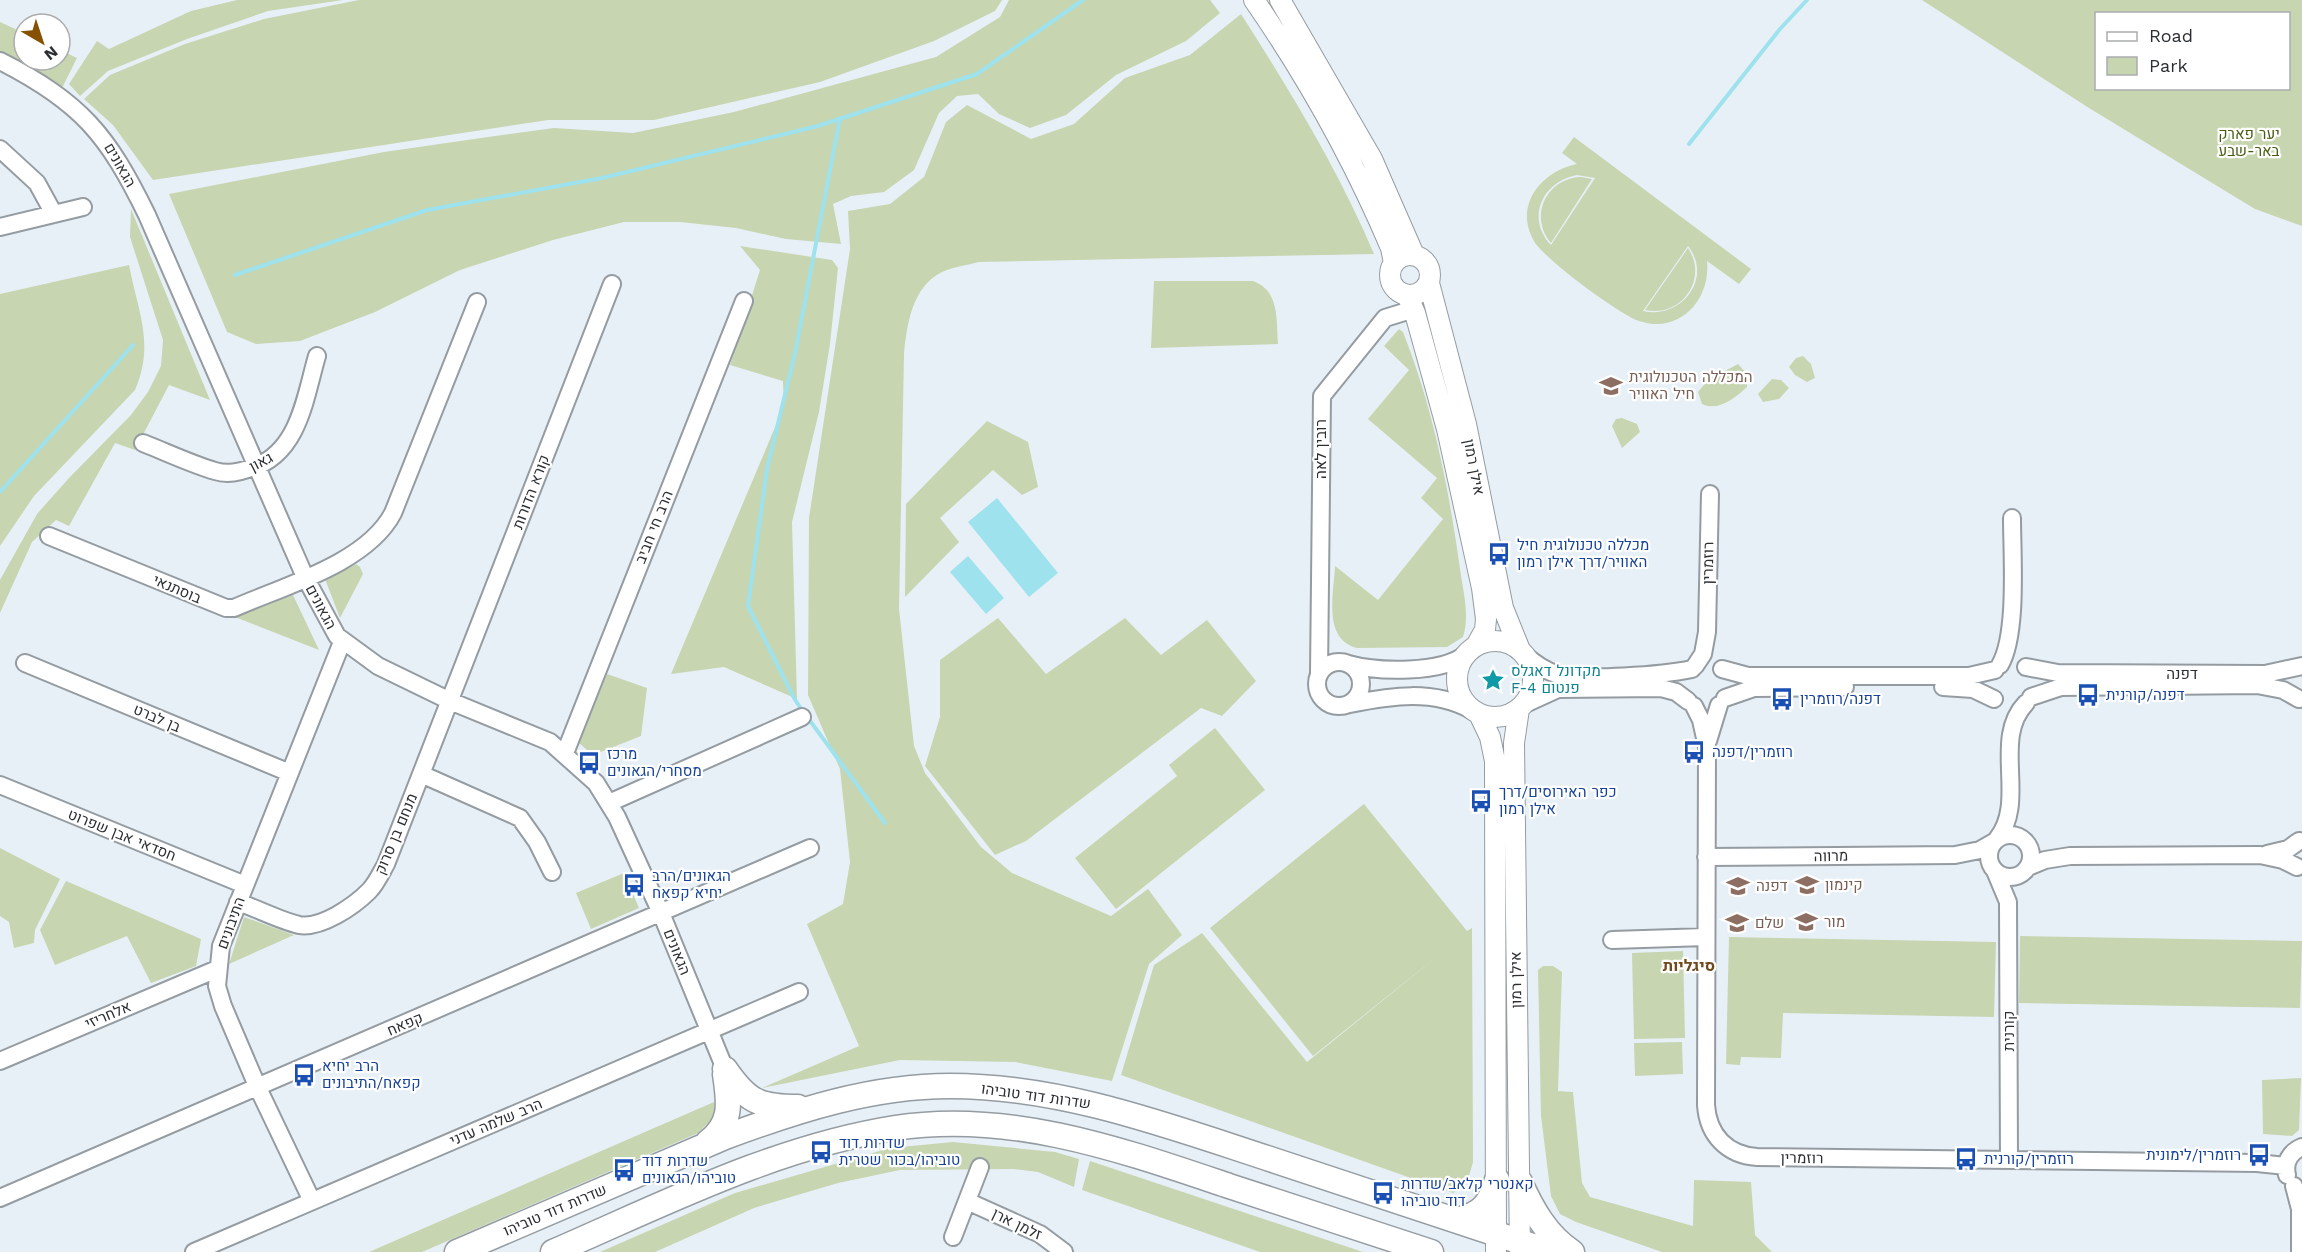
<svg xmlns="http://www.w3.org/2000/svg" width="2302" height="1252" font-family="'Work Sans',Heebo,sans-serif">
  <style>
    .green { fill: #c7d5b0; fill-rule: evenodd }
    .water { fill: #9ee2ee }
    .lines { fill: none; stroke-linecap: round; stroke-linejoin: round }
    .stream { stroke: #9ee2ee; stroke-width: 4 }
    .minor-casing { stroke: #949ca2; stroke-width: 20 }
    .major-casing { stroke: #949ca2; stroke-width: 22 }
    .highway-casing { stroke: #949ca2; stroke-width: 27 }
    .minor { stroke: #fff; stroke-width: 16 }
    .major { stroke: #fff; stroke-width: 20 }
    .highway { stroke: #fff; stroke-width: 24 }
    .labels { text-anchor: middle; stroke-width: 4.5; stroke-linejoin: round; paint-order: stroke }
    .park-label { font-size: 15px; fill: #495d12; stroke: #fff }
    .street-label { font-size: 15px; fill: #2c2f32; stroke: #fff }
    .education-label { font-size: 15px; fill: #785e54; stroke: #fff; text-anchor: start }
    .transit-label { font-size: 15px; fill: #164399; stroke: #fff; text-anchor: start }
    .culture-label { font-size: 15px; fill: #0d838f; stroke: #fff; text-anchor: start }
    .neighbourhood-label { font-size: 16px; font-weight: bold; fill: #6f491b; stroke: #fff }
  </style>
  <rect width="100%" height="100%" fill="#e8f0f7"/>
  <path class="green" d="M237,0h106l-75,11 -81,28 -79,32 -28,25 -11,-12 28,-43 12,8 82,-38z
    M359,0h643l-7,11 -61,30 -114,41 -166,38h-106l-395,60 -40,-55 -29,-26 26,-24 75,-31 79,-25z
    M1009,0h201l10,13 -34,28 -70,34 -50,40 -36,13 -31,-14 -21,-20 -21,2 -18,17 -25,57 -30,22 -33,4 -18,8 8,40 -55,-5 -50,-11 -56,-6h-56l-71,18 -93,30 -85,42 -75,29 -44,3 -29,-12 -58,-138 215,-42 104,-15 66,-9 79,5 101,-21 202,-55 64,-40z
    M1922,0h380v226l-47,-17 -166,-101zM2096,14h192v74h-192z
    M1241,14c49,77 97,155 133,240l-395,8c-12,3 -26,5 -37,10 -30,15 -35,52 -38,82l-5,255 15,137 11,27 56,74 31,26 99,43 37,-27 34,46 -33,29 -37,117 -97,-19 -115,-2 -138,28 97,-42 -52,-122 36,-20 7,-42 -10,-93 -32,-74 1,-177 41,-269 -2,-38 42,-7 34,-27 22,-55 21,-17 64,34 43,-15 51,-46 65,-23z
    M0,22l24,11v27h36v-10l17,8 -15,30 -9,3 -53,-30z
    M1574,137l177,132 -12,15 -32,-23c4,38 -27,74 -68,60 -19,-6 -96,-63 -105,-80 -21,-36 8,-70 43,-77l-15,-11zM1577,175l18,3 -44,67c-26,-27 -8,-64 26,-70zM1688,246c26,33 -8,74 -45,65z
    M1581,177l11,2 -41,64c-23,-27 -4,-65 30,-66z
    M131,209l79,191 -41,-15 -34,65 -20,-7 -46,83 -13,-6 -24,22 -32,71v-33l37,-66 32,-36 62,-63 17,-23 13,-26 2,-26 -33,-103z
    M740,246l92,14 6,8 -8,76 -11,68 -27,110 5,177 -73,-32 -53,7 113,-268 -1,-25 -53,-16 30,-95z
    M1688,248c21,31 -7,70 -43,62z
    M129,265c9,47 26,79 6,125l-101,106 -34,50v-252z
    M1154,281h99c27,10 23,38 25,63l-127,4z
    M1399,329l4,3c30,75 46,158 57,237 3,22 10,46 3,68l-16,10 -90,1c-35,-9 -23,-55 -22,-82l43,34 65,-81 -22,-21 16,-20 -69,-59 41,-49 -25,-24z
    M1803,356l8,8 4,14 -8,4 -12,-7 -6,-8 7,-9z
    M1738,364l9,10v13c-12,11 -29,25 -45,17l-4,-12 10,-12z
    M1772,379l9,1 8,8 -10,11 -16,3 -5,-8z
    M1622,418l15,6 3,8 -18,16 -10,-22 4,-7z
    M987,421l41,21 10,45 -16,8 -29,-25 -53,48 19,24 -54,55 1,-93z
    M356,564l4,3 3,7 -23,44 -15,-39z
    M293,595l26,55 -84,-33z
    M998,618l48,56 79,-56 36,37 46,-35 49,61 -34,35 -21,-8 -175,133 -31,14 -70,-89 15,-49v-57z
    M607,674l40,14 -6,48 -48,19 -14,-12z
    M1215,728l50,62 -149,119 -41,-51 102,-82 -8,-11z
    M1364,804l103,127 5,-3 1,234c-4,15 -6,23 -20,31l-332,-118 33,-110 48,-32 105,129 138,-112 -132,106 -103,-128z
    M0,848l60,31 -25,51 -1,13 -20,5 -5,-26 -9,-6z
    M624,873l15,35 -48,21 -15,-36z
    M66,881l135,58 -5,27 -45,17 -24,-47 -72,29 -15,-35z
    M244,917l50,18 -65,29z
    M2020,936l282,5 -2,67 -281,-5z
    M1729,937l267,5 -2,75 -211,-4 -2,45 -40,-1 -1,8 -14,-1z
    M1683,951l2,87 -51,1 -2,-86z
    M1543,966h10l9,6 -4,119 15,1 9,91 8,14 103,29 1,-46 57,2 4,53 17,17h-110l-86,-30 -16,-8 -9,-18 -10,-80 -3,-146z
    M1682,1042l1,32 -48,2 -1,-33z
    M2301,1078l-2,52 -7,6 -29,-2 -1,-54z
    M714,1102l2,13 -18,18 -276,119h-53z
    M953,1142l102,10 24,7 -5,28 -36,-15 -25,-3 -113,1 -62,13 -84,25 -99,44h-55l135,-59 155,-45z
    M1090,1161l273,91h-103l-178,-62z"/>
  <path class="water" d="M997,498l61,75 -29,24 -61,-75z
    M968,556l36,42 -18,16 -36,-42z"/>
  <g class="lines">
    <path class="stream" d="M1689,144l91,-115 27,-29
      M235,275l192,-65 175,-32 216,-52 159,-52 106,-74
      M0,492l133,-147
      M803,712l-9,-14 -46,-92 19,-137 28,-116 45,-235
      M808,718l77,105"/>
    <g class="minor-casing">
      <path id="minor" d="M0,61c81,41 108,74 147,154l158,362 32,59 41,30 72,35 100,41 46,41 21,34 44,96 64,156
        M0,149l37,34 17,31
        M0,227l83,-20
        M143,443c23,9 48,21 72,28 13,4 24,1 36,-3 48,-14 54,-71 66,-112
        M49,536l177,72h8c50,-22 133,-45 159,-95l84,-211
        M1525,655c9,8 19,15 31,19 27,7 108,1 136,-5
        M1317 684a22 22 0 1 1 44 0a22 22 0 1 1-44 0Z
        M25,663l265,110
        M1348,664c29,8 94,10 118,-10
        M2000,665c18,-31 12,-110 12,-147
        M1695,666l8,-12 4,-22 3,-138
        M2026,667l32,6 207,1 37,-8
        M1722,669l26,7h221l26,-6
        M1319,674l3,-278 63,-78 29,-9
        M1943,687l30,2 21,10
        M2031,697l30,-10 196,-2 26,5 16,9
        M1725,698l29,-10 91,-1
        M1350,704c41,-8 83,-15 121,6
        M1523,705l35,-16 103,-1 15,4 12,9
        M1694,706l7,14 6,27 -1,358c2,30 21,50 51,52l500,6 29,3
        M1708,741l11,-36
        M565,753l179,-452
        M421,774l99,44 17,24 15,30
        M0,785l245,100
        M609,803l193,-86
        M1989 856a21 21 0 1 1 42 0a21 21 0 1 1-42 0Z
        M1997,839c31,-38 -6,-100 29,-136
        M2267,854l21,-5 11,-8
        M1706,857l249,-2 25,-5 14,-8
        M2028,867l17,-7 25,-4 190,-1 23,5 14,7
        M1995,871l13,31 1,258
        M238,902c20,7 41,18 61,23 22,4 55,-19 70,-34 7,-7 12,-18 17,-27l226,-580
        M1612,940l94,-3
        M0,1061l217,-92
        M2287,1175c-3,-13 3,-23 15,-28
        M2294,1186l6,23v43
        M0,1198l810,-350
        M312,1201l-54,-113 -35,-82 -6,-20 4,-40 121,-304
        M967,1201l73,33 24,18
        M953,1237l27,-70
        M194,1252l605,-260"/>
    </g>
    <g class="major-casing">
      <path id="major" d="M1254,0c54,78 100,161 137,248l3,15
        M1280,0l92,159 42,96
        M1390 275a20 20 0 1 1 40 0a20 20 0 1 1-40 0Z
        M1429,283l37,141 37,184 17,42
        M1407,295l8,18 32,116 35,159 4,31 -1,11 -9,16
        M1457 679a38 38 0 1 1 76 0a38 38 0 1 1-76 0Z
        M1519,709l-5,34 6,509
        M1479,714l11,23 5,24 1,491"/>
    </g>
    <g class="highway-casing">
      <path id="highway" d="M725,1069c22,32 33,38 73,38
        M708,1142c25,-19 21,-40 17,-68
        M1520,1182c12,27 27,54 52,70
        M1457,1220c25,-6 33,-16 40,-40
        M457,1252l268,-115c73,-27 147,-51 225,-51 110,0 213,38 317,72 94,31 189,62 284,94
        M553,1252c111,-48 222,-105 342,-124 115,-18 227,22 334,58 67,22 135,44 202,66"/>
    </g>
    <use href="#minor" class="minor"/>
    <use href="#major" class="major"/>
    <use href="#highway" class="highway"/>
  </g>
  <defs>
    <g id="university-bare" transform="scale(1.8)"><path d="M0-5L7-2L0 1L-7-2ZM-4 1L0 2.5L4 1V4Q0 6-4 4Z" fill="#8d6e63" stroke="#fff" stroke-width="2.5" paint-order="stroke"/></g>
    <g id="bus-bare" transform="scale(1.8)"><path d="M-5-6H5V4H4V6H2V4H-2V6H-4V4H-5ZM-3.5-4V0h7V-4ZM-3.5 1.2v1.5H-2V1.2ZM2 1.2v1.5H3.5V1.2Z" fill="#1a4fb4" stroke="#fff" stroke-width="2.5" paint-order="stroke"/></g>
    <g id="sight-bare" transform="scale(1.8)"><path d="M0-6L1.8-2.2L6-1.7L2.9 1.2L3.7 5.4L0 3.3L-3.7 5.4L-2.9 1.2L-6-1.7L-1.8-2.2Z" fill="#0f9aa8" stroke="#fff" stroke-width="2.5" paint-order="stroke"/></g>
    <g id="school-bare" transform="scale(1.8)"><path d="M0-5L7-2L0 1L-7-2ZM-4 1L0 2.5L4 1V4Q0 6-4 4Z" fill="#8d6e63" stroke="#fff" stroke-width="2.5" paint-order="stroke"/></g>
  </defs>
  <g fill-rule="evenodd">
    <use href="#university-bare" x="1611" y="386"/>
    <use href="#bus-bare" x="1499" y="554"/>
    <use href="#sight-bare" x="1493" y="680"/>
    <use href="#bus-bare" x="2088" y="695"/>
    <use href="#bus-bare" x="1782" y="699"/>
    <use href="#bus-bare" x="1694" y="752"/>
    <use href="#bus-bare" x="589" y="763"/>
    <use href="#bus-bare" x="1481" y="801"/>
    <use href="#bus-bare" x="634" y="885"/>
    <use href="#school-bare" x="1807" y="885"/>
    <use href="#school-bare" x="1738" y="886"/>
    <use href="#school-bare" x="1806" y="922"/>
    <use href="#school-bare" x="1737" y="923"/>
    <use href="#bus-bare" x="304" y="1075"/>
    <use href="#bus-bare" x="821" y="1152"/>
    <use href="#bus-bare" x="2259" y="1155"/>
    <use href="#bus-bare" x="1966" y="1159"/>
    <use href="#bus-bare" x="624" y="1170"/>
    <use href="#bus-bare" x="1383" y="1193"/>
  </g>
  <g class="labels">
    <g class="park-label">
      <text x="2249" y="139">יער פארק<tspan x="2249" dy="17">באר-שבע</tspan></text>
    </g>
    <g class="street-label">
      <text transform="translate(120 165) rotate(60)" y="5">הגאונים</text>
      <text transform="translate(1321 449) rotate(-90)" y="5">רובין לאה</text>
      <text transform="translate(261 462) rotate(-27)" y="5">גאון</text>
      <text transform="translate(1474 467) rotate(79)" y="5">אילן רמון</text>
      <text transform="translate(531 492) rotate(-69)" y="5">קורא הדורות</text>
      <text transform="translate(654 527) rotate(-68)" y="5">הרב חי חביב</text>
      <text transform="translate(1708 563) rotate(-89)" y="5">רוזמרין</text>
      <text transform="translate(177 589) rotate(23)" y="5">בוסתנאי</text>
      <text transform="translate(321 607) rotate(62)" y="5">הגאונים</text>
      <text x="2182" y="679">דפנה</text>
      <text transform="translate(157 718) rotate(23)" y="5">בן לברט</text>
      <text transform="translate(396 834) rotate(-67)" y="5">מנחם בן סרוק</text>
      <text transform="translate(122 835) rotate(22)" y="5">חסדאי אבן שפרוט</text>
      <text transform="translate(1831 856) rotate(-1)" y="5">מרווה</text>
      <text transform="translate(231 923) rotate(-70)" y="5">התיבונים</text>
      <text transform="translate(677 952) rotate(68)" y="5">הגאונים</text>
      <text transform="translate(1516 980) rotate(-91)" y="5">אילן רמון</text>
      <text transform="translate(108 1015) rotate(-23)" y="5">אלחריזי</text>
      <text transform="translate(405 1024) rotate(-23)" y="5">קפאח</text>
      <text transform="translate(2009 1031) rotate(-90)" y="5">קורנית</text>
      <text transform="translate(1036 1096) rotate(8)" y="5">שדרות דוד טוביהו</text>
      <text transform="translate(496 1122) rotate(-23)" y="5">הרב שלמה עדני</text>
      <text transform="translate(1802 1158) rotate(1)" y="5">רוזמרין</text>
      <text transform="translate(555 1210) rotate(-23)" y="5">שדרות דוד טוביהו</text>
      <text transform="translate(1017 1224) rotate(26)" y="5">זלמן ארן</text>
    </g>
    <g class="education-label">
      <text x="1629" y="382">המכללה הטכנולוגית<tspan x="1629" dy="17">חיל האוויר</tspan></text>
      <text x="1825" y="890">קינמון</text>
      <text x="1756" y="891">דפנה</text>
      <text x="1824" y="927">מור</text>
      <text x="1755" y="928">שלם</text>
    </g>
    <g class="transit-label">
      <text x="1517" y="550">מכללה טכנולוגית חיל<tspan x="1517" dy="17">האוויר/דרך אילן רמון</tspan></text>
      <text x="2106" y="700">דפנה/קורנית</text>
      <text x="1800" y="704">דפנה/רוזמרין</text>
      <text x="1712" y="757">רוזמרין/דפנה</text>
      <text x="607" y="759">מרכז<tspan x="607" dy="17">מסחרי/הגאונים</tspan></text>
      <text x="1499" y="797">כפר האירוסים/דרך<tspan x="1499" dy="17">אילן רמון</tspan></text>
      <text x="652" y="881">הגאונים/הרב<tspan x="652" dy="17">יחיא קפאח</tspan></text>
      <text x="322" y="1071">הרב יחיא<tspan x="322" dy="17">קפאח/התיבונים</tspan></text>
      <text x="839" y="1148">שדרות דוד<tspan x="839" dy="17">טוביהו/בכור שטרית</tspan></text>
      <text x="2241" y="1160" text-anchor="end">רוזמרין/לימונית</text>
      <text x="1984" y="1164">רוזמרין/קורנית</text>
      <text x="642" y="1166">שדרות דוד<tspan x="642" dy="17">טוביהו/הגאונים</tspan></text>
      <text x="1401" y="1189">קאנטרי קלאב/שדרות<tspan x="1401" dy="17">דוד טוביהו</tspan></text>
    </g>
    <g class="culture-label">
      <text x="1511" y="676">מקדונל דאגלס<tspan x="1511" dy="17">F-4 פנטום</tspan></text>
    </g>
    <g class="neighbourhood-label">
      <text x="1689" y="971">סיגליות</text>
    </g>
  </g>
  <rect x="2095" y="12" width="195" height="78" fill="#ffffff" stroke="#abacad" stroke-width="1.5"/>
  <rect x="2107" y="32" width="30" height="9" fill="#ffffff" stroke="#abacad" stroke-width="1.5"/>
  <text x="2149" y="42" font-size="18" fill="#2c2f32">Road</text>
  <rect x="2107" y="57" width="30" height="18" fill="#c7d5b0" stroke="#abacad" stroke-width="1.5"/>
  <text x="2149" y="72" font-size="18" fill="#2c2f32">Park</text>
  <g transform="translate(42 42) rotate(141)"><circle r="28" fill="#ffffff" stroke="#abacad" stroke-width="1.5"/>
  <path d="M0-4.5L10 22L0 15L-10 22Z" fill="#865100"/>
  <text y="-9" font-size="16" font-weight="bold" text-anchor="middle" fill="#2c2f32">N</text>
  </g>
</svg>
